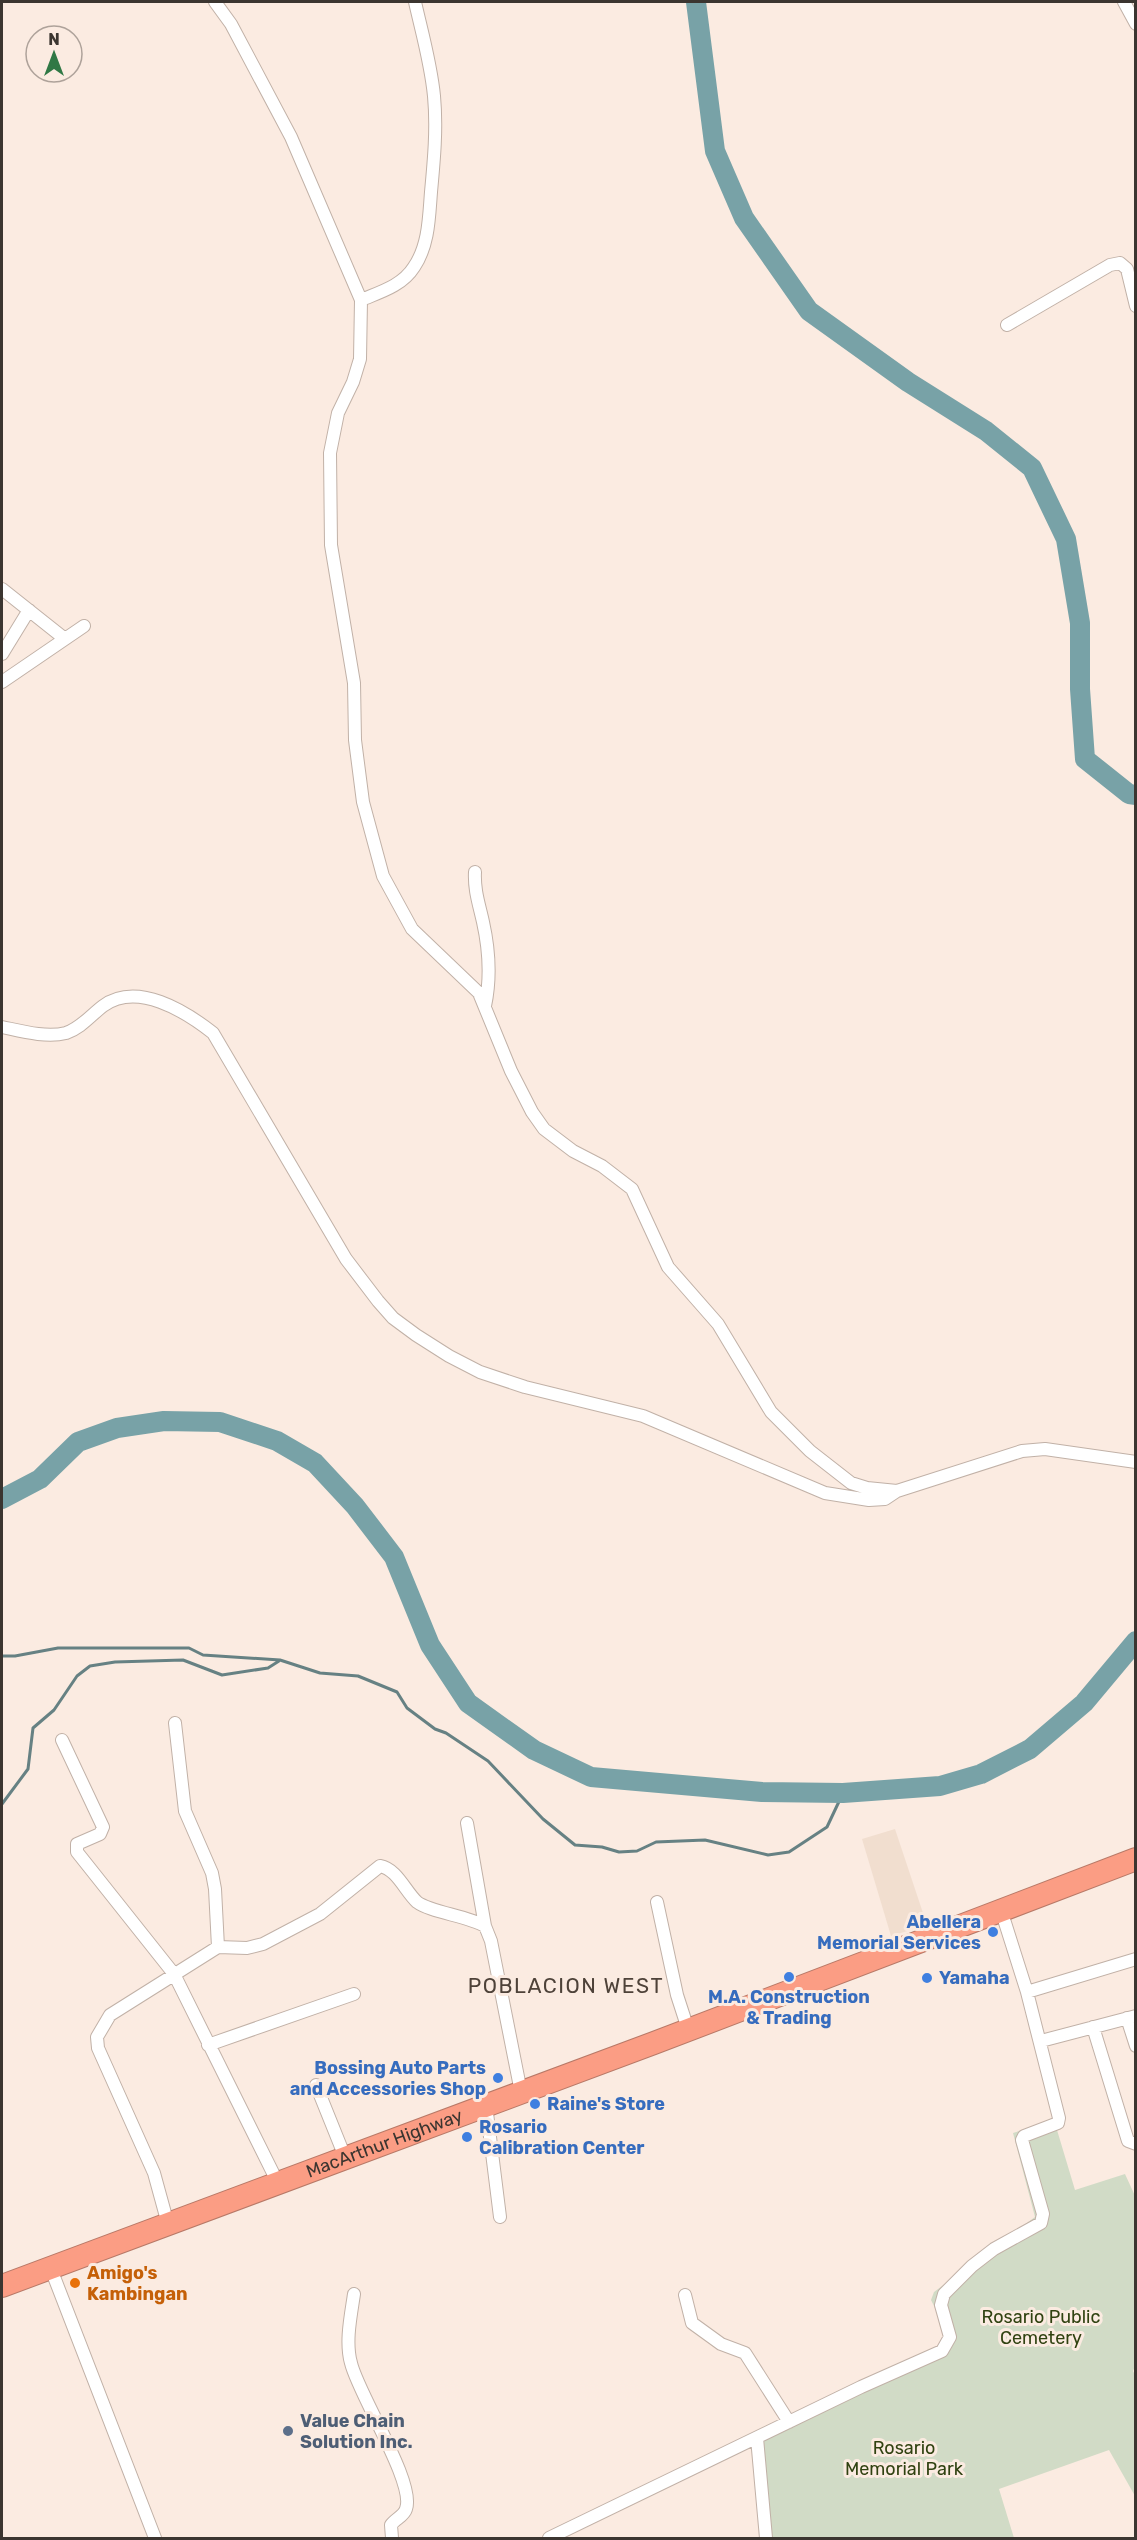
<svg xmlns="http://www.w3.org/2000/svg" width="1137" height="2540" font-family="Rubik,sans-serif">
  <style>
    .commercial { fill: #f1decf }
    .green { fill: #d1dbc6 }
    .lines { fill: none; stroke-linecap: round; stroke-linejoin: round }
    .stream { stroke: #668183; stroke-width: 3 }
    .river { stroke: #78a2a7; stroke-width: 20 }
    .street-casing { stroke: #c1b1a7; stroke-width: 14 }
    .highway-casing { stroke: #b87967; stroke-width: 24 }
    .street { stroke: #fff; stroke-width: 12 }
    .highway { stroke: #fb9d84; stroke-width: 22 }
    .shop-dot { fill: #3f7fe0; stroke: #fbebe1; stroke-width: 2 }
    .food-dot { fill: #e8710a; stroke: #fbebe1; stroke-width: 2 }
    .service-dot { fill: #5c6f8a; stroke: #fbebe1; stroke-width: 2 }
    .labels { text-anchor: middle; stroke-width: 6; stroke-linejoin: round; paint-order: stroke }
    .shop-label { font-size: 18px; font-weight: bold; fill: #366cbe; stroke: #fbebe1; text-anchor: start }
    .street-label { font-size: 18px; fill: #3b3530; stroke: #fbebe1 }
    .food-label { font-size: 18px; font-weight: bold; fill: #c56008; stroke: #fbebe1; text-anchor: start }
    .park-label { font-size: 18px; fill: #304211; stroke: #fbebe1 }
    .service-label { font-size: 18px; font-weight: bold; fill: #4e5e75; stroke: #fbebe1; text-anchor: start }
    .quarter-label { font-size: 21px; letter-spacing: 1.5px; fill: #4e4239; stroke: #fbebe1 }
  </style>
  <rect width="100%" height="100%" fill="#fbebe1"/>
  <path class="commercial" d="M895,1829l32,96 -36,11 -29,-97z"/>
  <path class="green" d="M1054,2120l21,70 50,-16 11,24v166l-3,7 3,6 -1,119 -26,-46 -110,39 15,49h-250l-9,-95 192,-91v-20l-16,-32 3,-8 101,-75 -22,-84z"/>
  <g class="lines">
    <path class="stream" d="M2,1656h13l43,-8h131l14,7 77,5 40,13 38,3 39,16 10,16 28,21 11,4 42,28 55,58 32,26 27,2 17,5 18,-1 19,-9 49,-2 63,15 21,-3 38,-25 16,-34
      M2,1804l26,-35 5,-41 21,-18 23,-34 13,-10 25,-4 68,-2 39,15 46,-7 11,-7"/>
    <path class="river" d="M696,2l19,149 29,67 65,93 99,71 78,49 46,37 34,71 14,84v66l5,70 44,35 7,1
      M2,1499l38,-20 38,-37 39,-14 47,-7 56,1 57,19 38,22 40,43 39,51 36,88 38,58 66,47 57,27 171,15 81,1 97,-7 41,-12 49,-25 54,-46 52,-62"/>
    <g class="street-casing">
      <path id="street" d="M215,2l16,22 60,113 70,163 -1,59 -7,23 -15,31 -8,40 1,92 23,138 1,57 8,62 20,74 29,53 67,64 32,78 21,41 12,17 29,22 29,15 30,23 36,78 50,57 53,88 39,39 41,32 16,5 30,3 125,-40 23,-2 91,13
        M1124,2l12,22
        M361,300c19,-8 41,-14 53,-33 15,-22 15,-50 17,-75 3,-32 6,-64 3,-96 -3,-32 -12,-63 -19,-94
        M1007,325l103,-60 10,-2 7,6 9,37
        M2,589l63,50
        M2,654l27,-44
        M2,682l82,-56
        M475,872c-1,18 4,32 8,50 6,27 8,56 2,84
        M2,1027c19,4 44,11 64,6 15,-5 25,-18 37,-27 34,-25 82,5 110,27l133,226 32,42 15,17 23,17 33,21 31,16 45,15 118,29 182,77 44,7 16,-1 12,-8
        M62,1740l41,87 -3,7 -23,10v8l97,122 104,209
        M467,1823l18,103 6,15 30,151
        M657,1902l20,93 11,34
        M218,1947l29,1 16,-4 57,-30 60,-48c17,3 25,25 37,36 13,10 50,14 68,24
        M1027,1992l109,-33
        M1127,2018l9,28
        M1093,2027l35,114 8,3
        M1041,2041l95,-25
        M208,2045l146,-51
        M316,2085l29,72
        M486,2105l14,112
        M168,2224l-14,-51 -56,-125 -1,-11 13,-22 108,-68 -3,-58 -3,-16 -27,-62 -10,-88
        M51,2269l104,269
        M354,2294c-3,21 -9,48 -3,69 7,31 65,120 55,146 -2,7 -11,10 -15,16l1,13
        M685,2295l7,28 29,21 24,9 44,69
        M757,2438l9,100
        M549,2538l312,-151 81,-36 8,-14 -9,-32 3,-11 28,-28 22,-17 47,-26 2,-9 -21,-74 2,-4 34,-13 1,-5 -32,-126 -26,-82"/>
    </g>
    <g class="highway-casing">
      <g id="highway">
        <path id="s1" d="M2,2286l652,-243 482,-184"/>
      </g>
    </g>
    <use href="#street" class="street"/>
    <use href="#highway" class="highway"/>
  </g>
  <g class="shop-dot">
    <circle cx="993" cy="1932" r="6"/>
    <circle cx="789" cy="1977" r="6"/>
    <circle cx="927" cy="1978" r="6"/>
    <circle cx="498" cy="2078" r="6"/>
    <circle cx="535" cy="2104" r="6"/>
    <circle cx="467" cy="2137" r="6"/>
  </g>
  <circle class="food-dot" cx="75" cy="2283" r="6"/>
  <circle class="service-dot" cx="288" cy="2431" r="6"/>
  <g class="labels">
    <g class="shop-label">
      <text x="981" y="1928" text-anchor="end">Abellera<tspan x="981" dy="21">Memorial Services</tspan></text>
      <text x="939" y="1984">Yamaha</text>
      <text x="789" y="2003" text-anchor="middle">M.A. Construction<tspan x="789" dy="21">&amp; Trading</tspan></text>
      <text x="486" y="2074" text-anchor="end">Bossing Auto Parts<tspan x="486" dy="21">and Accessories Shop</tspan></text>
      <text x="547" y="2110">Raine's Store</text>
      <text x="479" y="2133">Rosario<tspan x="479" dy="21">Calibration Center</tspan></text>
    </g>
    <g class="street-label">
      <text dy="6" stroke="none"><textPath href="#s1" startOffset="408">MacArthur Highway</textPath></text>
    </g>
    <g class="food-label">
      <text x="87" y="2279">Amigo's<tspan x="87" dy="21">Kambingan</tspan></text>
    </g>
    <g class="park-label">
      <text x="1041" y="2323">Rosario Public<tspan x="1041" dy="21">Cemetery</tspan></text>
      <text x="904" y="2454">Rosario<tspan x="904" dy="21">Memorial Park</tspan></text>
    </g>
    <g class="service-label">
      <text x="300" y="2427">Value Chain<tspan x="300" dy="21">Solution Inc.</tspan></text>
    </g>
    <g class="quarter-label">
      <text x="566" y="1993">POBLACION WEST</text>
    </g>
  </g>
  <rect width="1137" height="2540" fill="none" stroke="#3b3530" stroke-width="6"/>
  <g transform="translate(54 54)"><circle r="28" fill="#fbebe1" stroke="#aea29a" stroke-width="1.5"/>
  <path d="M0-4.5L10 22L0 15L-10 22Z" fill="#307845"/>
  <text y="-9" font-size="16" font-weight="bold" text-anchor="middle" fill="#3b3530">N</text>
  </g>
</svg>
